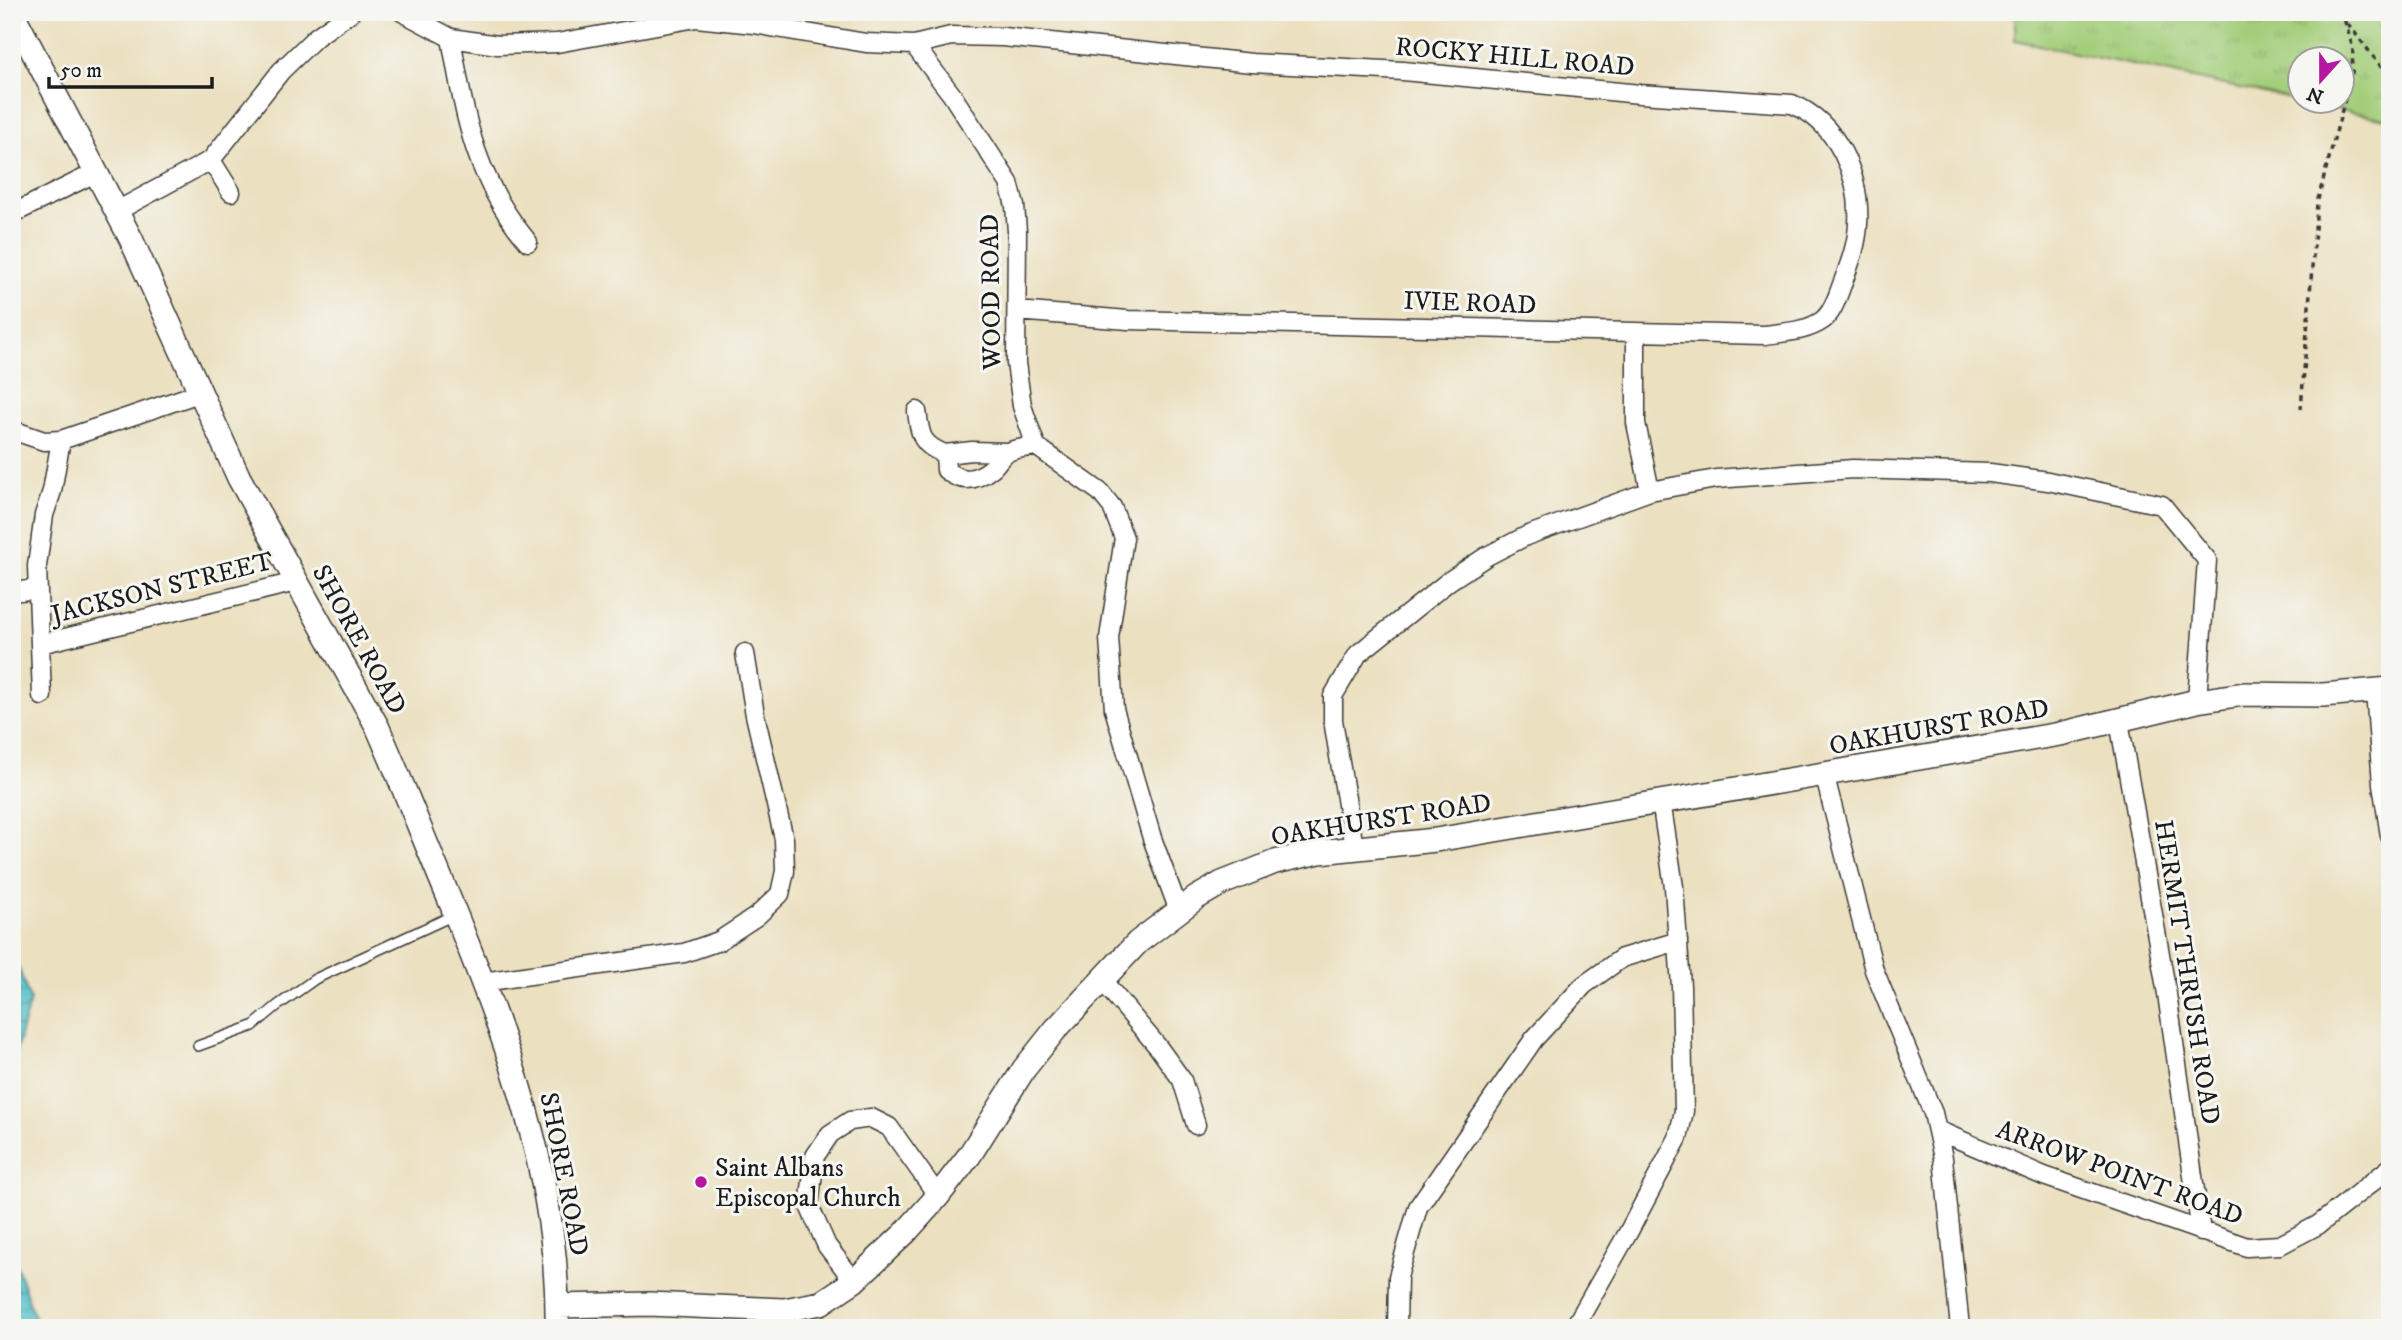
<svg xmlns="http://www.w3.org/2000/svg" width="2402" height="1340" font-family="'IM FELL DW Pica',serif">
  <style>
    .grass { fill: url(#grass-tufts); stroke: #60744a; stroke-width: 2 }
    .water { fill: url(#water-waves); stroke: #366e72; stroke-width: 2 }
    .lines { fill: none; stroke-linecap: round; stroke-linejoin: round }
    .service-casing { stroke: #3b3935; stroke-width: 12 }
    .minor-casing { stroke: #3b3935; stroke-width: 21 }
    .tertiary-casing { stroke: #3b3935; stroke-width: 26 }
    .path { stroke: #3b3935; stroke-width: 3.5; stroke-dasharray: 5 5; stroke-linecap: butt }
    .service { stroke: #fff; stroke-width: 9 }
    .minor { stroke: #fff; stroke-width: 18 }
    .tertiary { stroke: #fff; stroke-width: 23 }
    .poi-dot { fill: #b5179e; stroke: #f6f6f2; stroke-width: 2.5 }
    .labels { text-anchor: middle; stroke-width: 6; stroke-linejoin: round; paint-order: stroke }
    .street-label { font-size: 26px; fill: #1c1c1c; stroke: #f6f6f2 }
    .poi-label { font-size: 26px; fill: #1c1c1c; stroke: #f6f6f2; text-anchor: start }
  </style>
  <defs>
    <pattern id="grass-tufts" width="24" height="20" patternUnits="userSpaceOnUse" patternTransform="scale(1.75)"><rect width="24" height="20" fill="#a3cd79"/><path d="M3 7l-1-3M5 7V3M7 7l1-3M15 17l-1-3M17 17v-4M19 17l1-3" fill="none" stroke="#8caf68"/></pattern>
    <pattern id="water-waves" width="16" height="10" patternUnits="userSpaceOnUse" patternTransform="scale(1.75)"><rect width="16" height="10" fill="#51bfc8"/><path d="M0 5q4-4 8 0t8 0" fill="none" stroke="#429aa2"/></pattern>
  </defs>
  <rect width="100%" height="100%" fill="#f6f6f2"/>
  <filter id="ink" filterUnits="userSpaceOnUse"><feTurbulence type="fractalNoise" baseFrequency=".0143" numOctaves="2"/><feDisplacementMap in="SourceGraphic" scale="14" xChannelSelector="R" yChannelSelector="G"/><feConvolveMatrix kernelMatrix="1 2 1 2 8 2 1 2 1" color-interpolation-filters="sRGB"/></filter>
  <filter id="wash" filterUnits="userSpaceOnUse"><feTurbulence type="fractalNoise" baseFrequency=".00686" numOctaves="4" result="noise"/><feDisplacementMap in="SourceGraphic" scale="28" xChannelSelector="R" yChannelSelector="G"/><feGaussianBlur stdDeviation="1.57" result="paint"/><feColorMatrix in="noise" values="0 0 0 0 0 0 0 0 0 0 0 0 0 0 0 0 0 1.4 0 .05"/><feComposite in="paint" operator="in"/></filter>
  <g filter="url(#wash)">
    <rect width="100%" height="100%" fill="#ebe0c0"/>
    <path class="grass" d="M2015,12h375v108l-87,-18h39v-42h-42v41l-285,-61z"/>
    <path class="water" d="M12,950l18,50 -18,66z
      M12,1252l26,76h-26z"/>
  </g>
  <g filter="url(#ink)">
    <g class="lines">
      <g class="service-casing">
        <path id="service" d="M198,1046l55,-20 24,-20 38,-27 139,-64"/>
      </g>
      <g class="minor-casing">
        <path id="minor" d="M402,12l49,26 47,7 59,-2 139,-25 58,6 112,19 48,2 38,50 57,88 6,23 2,25 -1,132 6,43 14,40 64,46 12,15 12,31 -15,100 5,71 38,129 27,73
          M451,38c14,79 23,140 77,204
          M914,45l37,-9 52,1 249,26 151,8 237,23 152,10c45,18 69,73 66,120 -1,21 -8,39 -15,58 -5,12 -9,29 -20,38 -17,12 -38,12 -58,15l-637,-15 -111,-9
          M211,160l20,32
          M117,211l94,-51 70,-89 35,-34 35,-25
          M12,214l85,-42
          M1636,333v90l14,68
          M917,411c3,24 4,34 28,43
          M12,430l32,11 17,-1 138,-47
          M1006,452l-34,-1 -27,3 1,16c15,13 30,11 46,-2 5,-4 9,-13 16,-16 8,-4 19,-4 28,-6
          M12,592l25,-3
          M40,644l256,-62
          M2375,691l7,93 8,52
          M42,696l-5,-130 7,-51 8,-24 9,-51
          M2119,721l48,273 34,238
          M1824,773l50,197 59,143 10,45 17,170
          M1354,847l-21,-127v-24l25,-42 91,-73 38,-25 39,-20 124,-45 66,-12 137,-10 137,4 58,8 114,24 45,55 -10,141
          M1102,980l56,67 24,33 14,45
          M482,982l202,-29 35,-12 38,-25 23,-22 5,-23 -1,-32 -29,-124 -10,-62
          M1937,1130l107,46 203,71 33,-2 38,-20 72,-57
          M854,1281l-27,-35 -18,-40 6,-50 15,-22 20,-13 21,-3 18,9 49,69
          M1397,1328l1,-51 20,-70 116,-168 50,-54 38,-27 56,-17
          M1574,1328l55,-97 49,-93 6,-27 -3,-125 -7,-99 -13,-86"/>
      </g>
      <g class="tertiary-casing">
        <path id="tertiary" d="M12,12l119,227 108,239 138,248c26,59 49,118 74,177 55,135 109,277 106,425
          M557,1306l93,-2 134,6 37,-7 33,-22 51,-48 33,-37 31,-40 55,-87 31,-39 83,-88 58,-44 26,-15 53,-21 44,-10 117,-12 624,-106 137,-33 47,-7 79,1 67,-6"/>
      </g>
      <path class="path" d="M2348,24l42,54
        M2301,409l16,-206 35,-130 1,-25 -11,-36"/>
      <use href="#service" class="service"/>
      <use href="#minor" class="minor"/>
      <use href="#tertiary" class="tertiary"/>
    </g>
  </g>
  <circle class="poi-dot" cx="701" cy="1182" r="7"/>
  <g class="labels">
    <g class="street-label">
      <text transform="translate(1515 56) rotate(5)" y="9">ROCKY HILL ROAD</text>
      <text transform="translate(990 292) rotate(-91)" y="9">WOOD ROAD</text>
      <text transform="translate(1470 302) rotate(2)" y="9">IVIE ROAD</text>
      <text transform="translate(162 587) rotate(-14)" y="9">JACKSON STREET</text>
      <text transform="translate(360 639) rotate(61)" y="9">SHORE ROAD</text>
      <text transform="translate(1939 726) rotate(-10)" y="9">OAKHURST ROAD</text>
      <text transform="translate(1381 819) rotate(-9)" y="9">OAKHURST ROAD</text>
      <text transform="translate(2188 972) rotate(81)" y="9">HERMIT THRUSH ROAD</text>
      <text transform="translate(2120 1172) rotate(20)" y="9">ARROW POINT ROAD</text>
      <text transform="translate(565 1174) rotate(79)" y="9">SHORE ROAD</text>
    </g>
    <g class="poi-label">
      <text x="715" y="1176">Saint Albans<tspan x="715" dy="30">Episcopal Church</tspan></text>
    </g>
  </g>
  <rect width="2402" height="1340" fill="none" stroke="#f6f6f2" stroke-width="42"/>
  <g transform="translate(2321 80) rotate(201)"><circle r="33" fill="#f6f6f2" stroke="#9f9f9c" stroke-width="2"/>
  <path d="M0-5L12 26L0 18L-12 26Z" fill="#b5179e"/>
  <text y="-10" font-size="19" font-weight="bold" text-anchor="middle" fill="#1c1c1c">N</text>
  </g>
  <path d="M49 77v10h163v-10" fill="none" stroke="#1c1c1c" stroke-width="3.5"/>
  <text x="60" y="77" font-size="21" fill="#1c1c1c" stroke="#f6f6f2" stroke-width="5" paint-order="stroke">50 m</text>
</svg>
